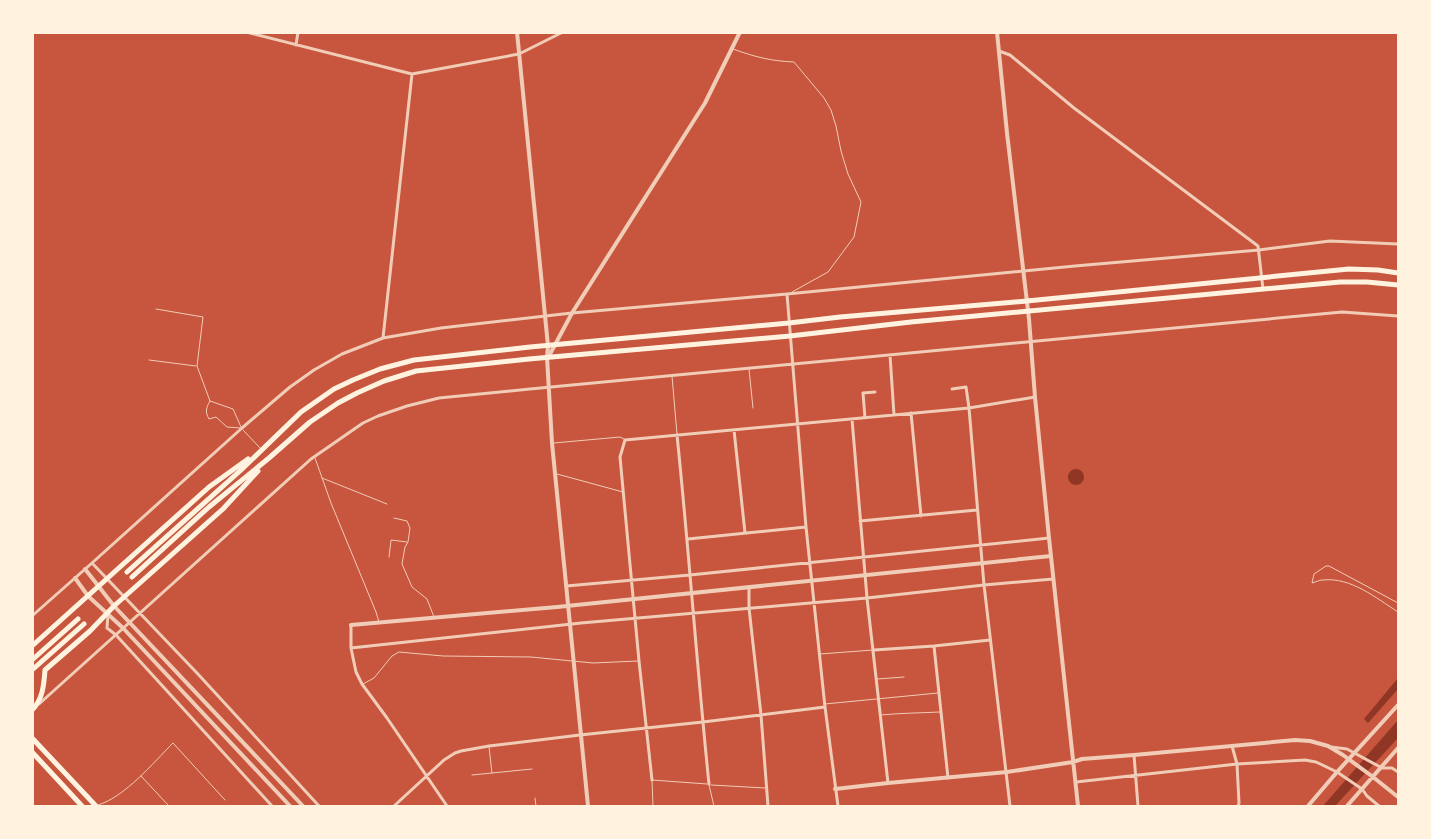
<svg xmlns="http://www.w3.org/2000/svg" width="1431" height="839" font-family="'Open Sans',sans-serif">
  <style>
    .water { fill: #8f3625 }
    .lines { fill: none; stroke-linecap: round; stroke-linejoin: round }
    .service { stroke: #f1ccb7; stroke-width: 1 }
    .minor { stroke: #f1ccb7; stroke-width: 3 }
    .tertiary { stroke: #f1ccb7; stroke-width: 4 }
    .primary { stroke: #fff3e0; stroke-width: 5 }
  </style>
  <rect width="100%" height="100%" fill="#c8553d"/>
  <path class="water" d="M1068 477a8 8 0 1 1 16 0a8 8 0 1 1-16 0Z
    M1398,678v11l-30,34 -4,-4z
    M1398,720v18l-63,68h-12z"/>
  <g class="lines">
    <path class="service" d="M733,49c22,8 38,12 61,13l30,36 7,12 5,16 5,25 7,23 13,28 -7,35 -26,35 -36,20
      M156,309l47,8 -6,49 13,35c-4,7 -5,11 -1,18l7,-2 11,10 14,1
      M149,360l47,6
      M749,369l4,39
      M672,376l5,58
      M210,401l23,8 8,18
      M243,430l18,19
      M554,443l66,-6 4,2
      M315,458l16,45 45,109 3,10
      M557,474l66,18
      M322,478l65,26
      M394,518l13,3 3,7 -2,14 -3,5 -3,17 10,23 15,12 7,18
      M389,557l2,-17 16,2
      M1398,603l-69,-37h-3l-12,8 -2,9c4,-1 7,-3 11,-3 28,-3 53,18 75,32
      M820,654l53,-4
      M877,679l27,-2
      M363,684l11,-6 18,-22 7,-4 44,4 88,1 62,6 45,-2
      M825,704l113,-11
      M881,715c20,-2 39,-2 59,-3
      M489,747l3,26
      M472,775l60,-6
      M141,776l28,30
      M709,785l5,21
      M711,785l54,3
      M535,798l1,8
      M98,805c27,-8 55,-42 75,-62l52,57
      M653,806l-1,-26 55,4"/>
    <path class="minor" d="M246,32l166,42 107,-20 44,-22
      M296,45l2,-13
      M999,51l11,4 64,53 184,138 5,43
      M787,294l19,233 19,180 13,99
      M383,338l29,-264
      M890,355l4,60
      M952,389l14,-2 3,21 15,177 26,221
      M911,413l10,103
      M865,418l-2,-25 12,-1
      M852,419l15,179 21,185
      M734,430l11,103
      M677,435c12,116 20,233 32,349
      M860,521l117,-11
      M688,539l118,-12
      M92,563l105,110 122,133
      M566,586l124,-11 359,-37
      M749,587v21l12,107 7,91
      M108,614l-1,14 9,7 156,171
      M32,616l60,-53 150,-135 48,-41 24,-17 28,-16 41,-16 58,-10 131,-15 215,-19 288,-28 184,-16 71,-9 68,3
      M351,625v23l5,24 6,12 25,34 60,88
      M934,646l14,132
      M351,648l230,-25 286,-25 117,-13 69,-6
      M874,650l60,-4 56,-6
      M39,704l272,-245 52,-36 15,-7 29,-10 32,-8 91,-9 812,-77 56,4
      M1232,746l5,18 2,39 -1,3
      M1331,747l16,2 35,19h10l6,4
      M1134,755l4,51
      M652,780l-13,-119 -19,-204 5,-17 344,-32 66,-11
      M1076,782l161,-18 68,-4 11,2 21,10 25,17 5,7 12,10
      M394,806l50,-46 11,-7 6,-2 28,-5 91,-11 123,-13 122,-15"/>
    <path class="tertiary" d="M517,32l31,314 -1,11 5,86 36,363
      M997,32l10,101 22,186 6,78 14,141 29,268
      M549,356l23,-43 133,-210 35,-71
      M85,569l29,37 189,200
      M75,578l13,18 35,32 167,178
      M351,625l206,-18 494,-51
      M835,789l53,-6 119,-11 66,-10 9,-3 52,-4 161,-15 15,1 18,5 15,9 30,22 25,20
      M1308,806l29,-34 61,-67
      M1347,806l51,-58"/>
    <path class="primary" d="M127,572l114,-102 60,-58 33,-23 19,-9 27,-11 34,-9 116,-13 259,-24 51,-6 187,-16 322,-32 29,1 20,3
      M132,577l77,-70 60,-49 41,-36 28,-19 19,-10 27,-12 32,-10 113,-12 261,-23 121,-14 429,-40h27l31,3
      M32,646l177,-159 39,-28
      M32,660l46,-41
      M32,670l52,-46
      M32,710c11,-11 12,-26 13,-40l45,-39 24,-25 109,-97 35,-38
      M32,738l64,68
      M32,752l50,54"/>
  </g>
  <rect width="1431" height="839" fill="none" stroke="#fff3e0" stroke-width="68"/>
</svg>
